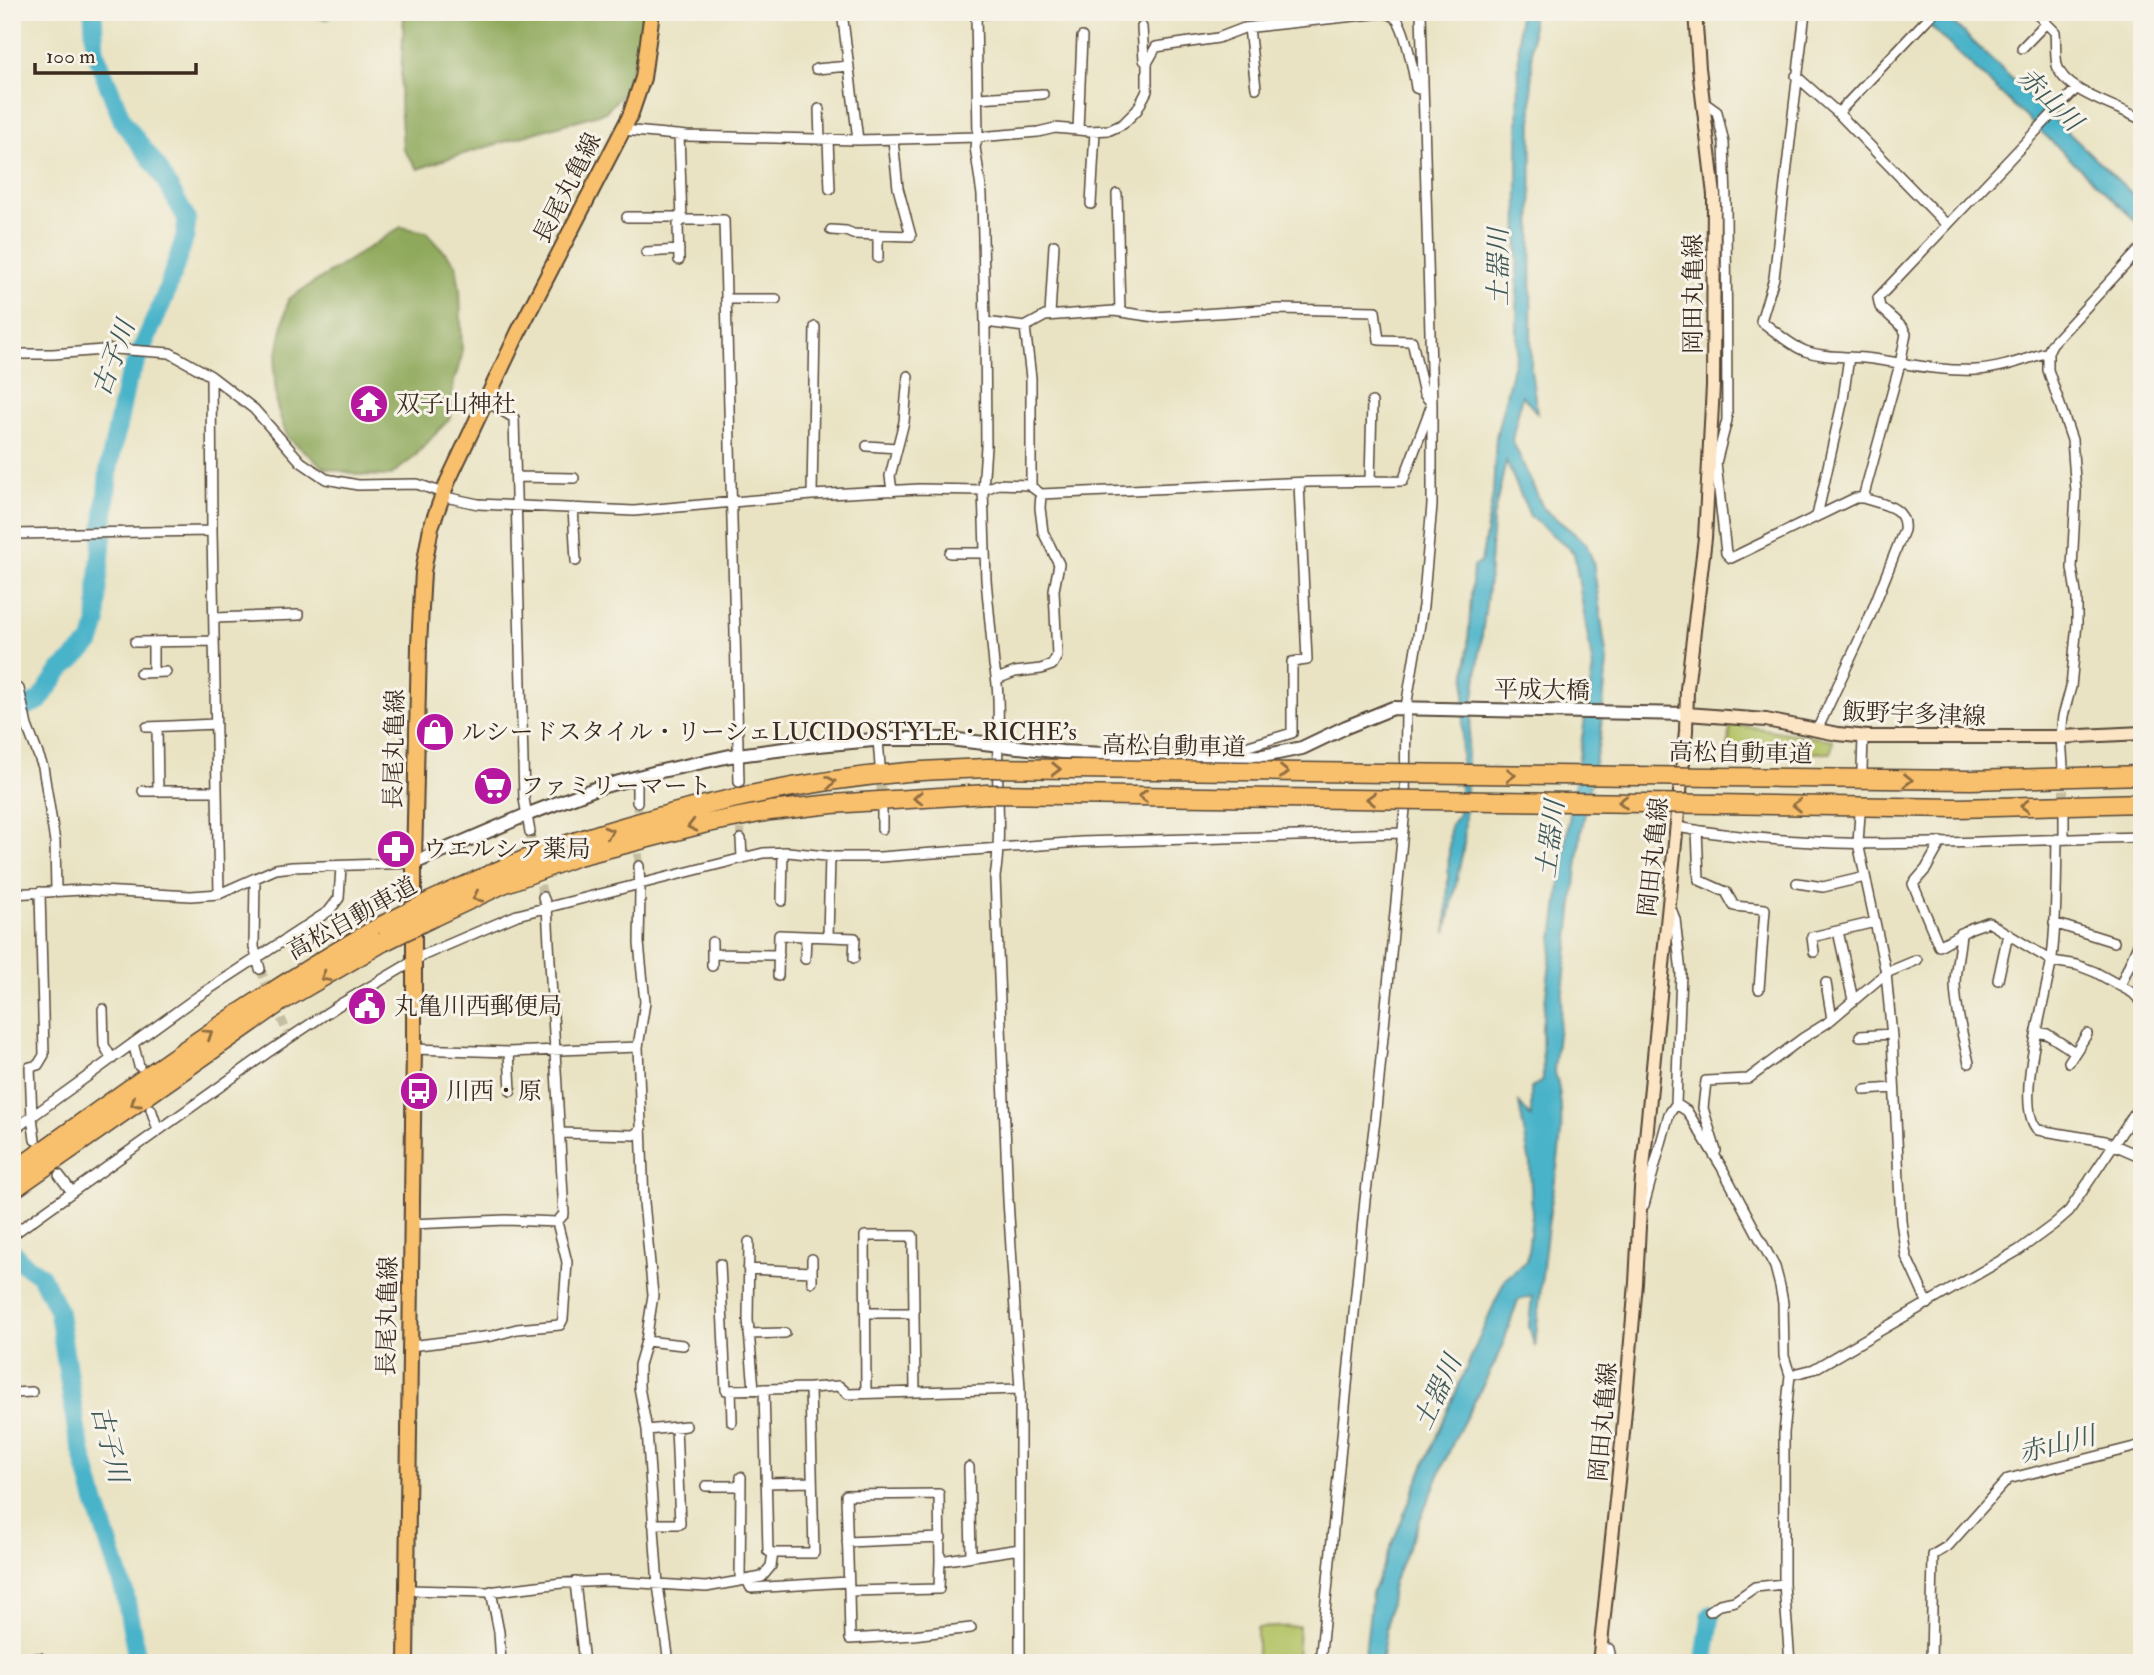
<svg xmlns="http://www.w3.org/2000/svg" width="2154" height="1675" font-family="'IM FELL Double Pica','Noto Serif JP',serif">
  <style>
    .green { fill: #b4c366; stroke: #787642; stroke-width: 2 }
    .forest { fill: #8fa95b; stroke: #656a3c; stroke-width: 2 }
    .water { fill: #4ab3c9; stroke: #426e74; stroke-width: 2 }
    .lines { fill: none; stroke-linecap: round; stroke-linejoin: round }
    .river { stroke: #4ab3c9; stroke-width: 19 }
    .minor-tunnel { stroke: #c6bea2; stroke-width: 9; stroke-dasharray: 9 4.5; stroke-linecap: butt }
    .minor-casing { stroke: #554637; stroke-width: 12 }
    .tertiary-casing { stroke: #554637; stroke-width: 16 }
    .secondary-casing { stroke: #554637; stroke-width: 16 }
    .primary-casing { stroke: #554637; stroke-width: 18 }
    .motorway-casing { stroke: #554637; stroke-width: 21 }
    .minor { stroke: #fff; stroke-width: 9 }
    .tertiary { stroke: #fff; stroke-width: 12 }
    .secondary { stroke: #fce5c4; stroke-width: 12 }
    .primary { stroke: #f8bf6c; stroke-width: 14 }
    .motorway { stroke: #f8bf6c; stroke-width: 18 }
    .motorway-bridge-casing { stroke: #554637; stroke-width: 21; stroke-linecap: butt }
    .motorway-bridge { stroke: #f8bf6c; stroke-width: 18 }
    .oneway { stroke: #906d41 }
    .labels { text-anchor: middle; stroke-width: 6; stroke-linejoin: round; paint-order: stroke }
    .street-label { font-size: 24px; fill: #3b2a1e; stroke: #f7f3e8 }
    .poi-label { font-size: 24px; fill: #3b2a1e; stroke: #f7f3e8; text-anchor: start }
    .water-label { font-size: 26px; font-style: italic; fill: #405a5a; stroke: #f7f3e8 }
  </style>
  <rect width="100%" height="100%" fill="#f7f3e8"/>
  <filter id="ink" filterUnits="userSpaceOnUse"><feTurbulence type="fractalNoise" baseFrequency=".0143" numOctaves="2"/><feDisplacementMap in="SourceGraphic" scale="14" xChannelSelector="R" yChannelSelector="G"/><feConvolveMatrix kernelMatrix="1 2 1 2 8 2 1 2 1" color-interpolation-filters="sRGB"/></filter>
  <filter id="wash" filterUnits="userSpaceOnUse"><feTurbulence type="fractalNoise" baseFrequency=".00686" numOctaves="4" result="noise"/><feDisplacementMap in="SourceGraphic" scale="28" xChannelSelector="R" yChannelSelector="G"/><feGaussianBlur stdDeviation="1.57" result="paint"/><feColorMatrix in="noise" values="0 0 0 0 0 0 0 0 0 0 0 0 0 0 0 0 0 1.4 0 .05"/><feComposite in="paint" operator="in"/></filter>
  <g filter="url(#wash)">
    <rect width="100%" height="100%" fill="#e9e3c3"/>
    <path class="green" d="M1731,724l102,16 -2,13 -41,-1 -63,2z
      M1299,1626l-2,37h-40v-35z"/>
    <path class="forest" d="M404,12h240l-11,55 -9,26 -19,19 -159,47 -28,10 -15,-20 -3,-48z
      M401,227l25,5 30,32 4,26 2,65 -9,30 -2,32 -38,41 -23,18 -28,-1 -37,-7 -38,-31 -10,-30 -3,-38 14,-70z"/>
    <path class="water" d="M283,12h51l-6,7z
      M1519,12h13l-1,358 6,43 -15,-18 -10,45 31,68 43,35 7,19 14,99 -7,76 -19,96 -27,236c16,48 2,100 -5,149 -6,43 -10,86 -14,129l-6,-21 3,-30 -14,4 -18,53 -46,87 -61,143 -12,80h-17l8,-70 56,-137 77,-177 22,-18 5,-47 -2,-50 -11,-61 12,14v-29l12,-8 -1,-54 23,-180 28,-178 -19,-115 -44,-37 -24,-55 -13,58 -4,61 -22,173 -3,92 -18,88 4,-107 9,-12 3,-78 11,-169 8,-5 12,-68 3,-57 21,-87z
      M1915,12h27l200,191v24z"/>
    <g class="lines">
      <path class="river" d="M12,712l27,-11 20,-29 32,-29 6,-19 1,-41 11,-116 17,-82 39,-89 20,-59 2,-18 -29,-51 -35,-46 -28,-70 -2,-40
        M12,1251l8,10 21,15 17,34 19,123 18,67 30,94 13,69
        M1704,1663l7,-48"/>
    </g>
  </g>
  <g filter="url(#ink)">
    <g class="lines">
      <path class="minor-tunnel" d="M880,772l2,31
        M2063,776l1,31
        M637,802l1,24
        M740,815l1,24
        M530,832l13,65
        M638,840l1,26
        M260,969l27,63"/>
      <g class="minor-casing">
        <path id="minor" d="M842,12l16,128
          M976,12l2,125 -3,10 7,48 3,127 1,124 -3,44 3,90 8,85c6,27 4,54 4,82 -2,44 4,87 -3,130l13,323 12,189v274
          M1805,12l-31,266 -13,43c14,10 28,24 44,30 19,7 39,5 59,7 37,4 74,14 112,12 25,-1 49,-11 72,-18
          M2035,12l20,20c1,10 0,23 2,33 6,27 62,41 85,55
          M976,14l33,-2
          M1142,27l2,33 3,3
          M1249,28l7,60
          M2022,48l24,-25
          M816,69l33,-3
          M1796,76l42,37 109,112
          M978,98l65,-4
          M1703,102l14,10 7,31 2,57 1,220 -11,43
          M819,109l1,31
          M1838,113l96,-101
          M623,130l64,6 171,4 120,-3 60,-5 17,-4 34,3 21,-1 13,-6 14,-14 10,-19v-28l9,-16 62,-9 26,-10 139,-15c7,1 11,2 15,8 8,12 16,52 18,67l6,2
          M1078,130l4,-93
          M679,135l3,85h42l15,562
          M828,140l2,49
          M1117,194l3,118
          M1091,204l4,-73
          M627,217h55
          M831,230l15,1 7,3 58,2 -13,-48 -5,-48
          M878,235v23
          M646,252l33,-2
          M679,260l-1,-35 4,-5
          M726,299h50
          M1050,315l4,-70
          M1025,327l6,51v108
          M12,354h41l62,-5 55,4 41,23 43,33 47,53 25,17 32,6 59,-1 26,9 7,5 28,6 156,7 178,-16 107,-6 64,1 15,-6 31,1 12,9 268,-12 94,-1 29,-77 -8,-10 -12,-53 -33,-1 -4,-29 -97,-2 -123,8 -41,-6 -69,5 -20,11 -40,-5
          M211,376l1,155 7,363
          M486,401l28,17 10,381 6,33
          M867,446l30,2
          M1713,463h3l10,90 5,5 124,-60h8
          M516,477l58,1
          M1370,481l2,-79
          M892,491l-2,-15 14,-54 4,-46
          M812,495l3,-168
          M573,508l3,53
          M1817,516l26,-117 6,-42
          M12,534l200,-3
          M950,553h35
          M214,618l85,-3
          M135,642l79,-1
          M153,672v-30
          M140,673l26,-1
          M997,679l18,-7 26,-3 11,-4 5,-9 -3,-66 5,-26 -16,-32 -3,-24 1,-14
          M12,693l7,-4 8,37 16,41 12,75 1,49
          M147,727l69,-3
          M157,727l1,64
          M1817,730l51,-109 36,-91c3,-24 -23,-26 -41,-32l37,-134 6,-30 -3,-6 -23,-21 -2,-9 198,-209
          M878,739l2,27
          M1234,756l8,-8 50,-15v-71l15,-2 -8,-177
          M2063,767l-2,-30 2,-21 8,-29 6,-64v-24l-5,-31 4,-76 -4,-52 -24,-70v-18l4,-8 90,-97
          M1862,770l1,-34
          M637,777v25
          M143,791h74
          M1860,814l-2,29 28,130 6,64 9,184 5,35 22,48
          M1677,827c152,28 311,13 465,10
          M882,829v-18
          M1697,830l2,50 27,12 8,14 31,3 -6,80
          M2064,838v-27
          M741,839l1,19
          M2057,839c-1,39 0,79 -5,118 -4,34 -40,149 -14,173l67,11 37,16
          M1941,842l-15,27 -13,15 26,62 32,-18 17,-6 64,39 25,4 18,7 38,21 9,9
          M255,879l-1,68 6,22
          M1797,883l26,4 42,-10
          M12,894l70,-4 109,6 28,-2 57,-25 16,-2 122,-4
          M782,901l1,-49
          M1670,906l5,13 6,54 -5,131 11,7 34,55 54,101 5,19 3,17 1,53 6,19 -6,58v151l6,79
          M2054,923l60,19
          M1838,931l15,69
          M1961,933c-1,16 -6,36 -6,51 1,27 8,53 14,79
          M828,937l2,-81
          M1814,952l-2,-15 63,-15
          M712,954l67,1
          M805,959l1,-22
          M712,966v-24
          M778,976l1,-41 76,3 -1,20
          M1998,980l10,-46
          M1826,983l6,36
          M2120,986l22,-51
          M103,1009l1,36 8,14
          M2037,1032l10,2 28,18
          M1860,1036l31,-2
          M133,1043l6,23
          M638,1047l7,-45 -6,-59 1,-51 -1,-26
          M414,1049l94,3 130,-5 6,155 9,93 -7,46 -7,24v22l8,43 11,155 11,78
          M509,1052l2,39
          M2069,1062l18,-28
          M1865,1090l29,-2
          M151,1109l7,21
          M12,1131l185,-134 132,-86 10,-13 2,-31
          M559,1133l75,2 8,-7
          M35,1140l-3,-23 -2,-50 8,-2 6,-10 -4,-163
          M1716,1151l-13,-43 3,-27 42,-2 55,-41 24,-15 59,-50 31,-13
          M59,1175l13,17
          M1644,1205l25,-91 7,-10
          M411,1224l95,-4 51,2 7,-8 -17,-307 -4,-10
          M12,1235l255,-182 72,-48 85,-50 93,-40 246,-62 25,-1 47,5h45l201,-15 320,-9
          M749,1242l-1,78 6,69
          M812,1259v23
          M720,1264l6,126 84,-2
          M748,1269l63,3
          M866,1313h48
          M749,1334l36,-1
          M646,1341l37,4
          M410,1346l82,-10 25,-7 43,-4 3,-6 4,-57 -10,-40
          M1790,1375l24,-6 205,-119 34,-25 16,-14 73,-109
          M764,1389l4,162 5,2
          M731,1390l1,32
          M12,1393l20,-1
          M866,1393l-1,-157h48l2,156
          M647,1430l39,-4
          M969,1467l2,89
          M766,1483l46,-1
          M706,1486h34
          M653,1524h27l-4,-97
          M847,1542l94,-4
          M747,1580l4,8 97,-6
          M740,1581l1,-104
          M575,1582l9,81
          M406,1590l82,2 74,-9 46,-2 98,6 56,-10 9,-11 2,-13h41l-4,-165 29,-2 9,8 172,-5
          M491,1591l8,41 2,31
          M849,1591l-3,-96 93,-1 1,67
          M1710,1611l10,-7 15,-3 20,-14 29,-3
          M971,1628l-58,7 -63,4 -1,-48 90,-2 1,-28 80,-12
          M1601,1648l8,1 3,14
          M12,1660l28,-2
          M1320,1663l45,-463 10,-80 30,-311 1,-102 17,-101 9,-101v-101l-11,-392
          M1931,1663l2,-108 15,-9 60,-67 134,-34"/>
      </g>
      <g class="tertiary-casing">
        <path id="tertiary" d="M414,863l112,-48 71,-27 60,-16 73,-16 78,-10 76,-7h65l113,13 108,5 93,-1 39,-8 44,-21 47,-19 294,6"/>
      </g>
      <g class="secondary-casing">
        <path id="secondary" d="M1687,714l79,6 72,14 30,3h193l81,-4
          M1599,1663l24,-230 13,-150 5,-94 45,-458 1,-42 18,-151 8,-152 1,-191 -15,-127 -4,-56"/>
      </g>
      <g class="primary-casing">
        <path id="primary" d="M406,1663l8,-617v-183l5,-218 4,-73 8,-45 17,-46 70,-148 112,-217 13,-38 9,-66"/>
      </g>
      <g class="motorway-casing">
        <path id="motorway" d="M1717,777l254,3 171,-5
          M1715,804l243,4 184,-5
          M431,901c47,-21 94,-44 143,-59 106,-34 223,-61 334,-70 26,-2 53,-3 80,-4
          M433,917l70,-33 75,-28 125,-32 67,-13 62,-7 154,-10
          M12,1173c121,-87 241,-175 371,-248
          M12,1190l270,-189 101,-59"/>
      </g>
      <use href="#minor" class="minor"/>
      <use href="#tertiary" class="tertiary"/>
      <use href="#secondary" class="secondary"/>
      <use href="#primary" class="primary"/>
      <use href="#motorway" class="motorway"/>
      <g class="motorway-bridge-casing">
        <path id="motorway-bridge" d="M988,768l729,9
          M986,794l729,10
          M383,925l48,-24
          M383,942l50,-25"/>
      </g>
      <use href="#motorway-bridge" class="motorway-bridge"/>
    </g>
    <defs><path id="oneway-chevron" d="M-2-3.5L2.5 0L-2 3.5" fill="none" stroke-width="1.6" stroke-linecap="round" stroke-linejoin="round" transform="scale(1.75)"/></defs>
    <g class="oneway">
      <use href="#oneway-chevron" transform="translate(1056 769) rotate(1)"/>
      <use href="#oneway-chevron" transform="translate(1284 772) rotate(1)"/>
      <use href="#oneway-chevron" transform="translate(1511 775) rotate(1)"/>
      <use href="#oneway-chevron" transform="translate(1908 780) rotate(1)"/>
      <use href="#oneway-chevron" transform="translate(831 782) rotate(-9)"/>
      <use href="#oneway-chevron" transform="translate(1143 796) rotate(-179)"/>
      <use href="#oneway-chevron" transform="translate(918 798) rotate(177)"/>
      <use href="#oneway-chevron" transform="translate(1371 799) rotate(-179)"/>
      <use href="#oneway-chevron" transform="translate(1623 802) rotate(-179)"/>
      <use href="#oneway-chevron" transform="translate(1797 805) rotate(-179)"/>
      <use href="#oneway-chevron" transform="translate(2025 806) rotate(178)"/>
      <use href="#oneway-chevron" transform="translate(692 826) rotate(166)"/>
      <use href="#oneway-chevron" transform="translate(609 832) rotate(-16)"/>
      <use href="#oneway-chevron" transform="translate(477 897) rotate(155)"/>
      <use href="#oneway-chevron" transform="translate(325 977) rotate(150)"/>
      <use href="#oneway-chevron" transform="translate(208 1034) rotate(-34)"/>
      <use href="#oneway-chevron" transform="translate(135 1103) rotate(145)"/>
    </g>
  </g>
  <defs>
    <g id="temple-disc" transform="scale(2.0125)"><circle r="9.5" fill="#b5179e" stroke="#f7f3e8"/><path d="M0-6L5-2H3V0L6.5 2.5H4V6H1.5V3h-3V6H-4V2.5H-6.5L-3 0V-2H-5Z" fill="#fff"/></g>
    <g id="shop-disc" transform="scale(2.0125)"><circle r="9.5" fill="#b5179e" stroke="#f7f3e8"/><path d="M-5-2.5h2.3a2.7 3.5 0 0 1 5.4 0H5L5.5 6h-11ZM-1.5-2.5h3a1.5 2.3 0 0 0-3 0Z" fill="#fff"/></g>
    <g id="supermarket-disc" transform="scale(2.0125)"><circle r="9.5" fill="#b5179e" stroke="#f7f3e8"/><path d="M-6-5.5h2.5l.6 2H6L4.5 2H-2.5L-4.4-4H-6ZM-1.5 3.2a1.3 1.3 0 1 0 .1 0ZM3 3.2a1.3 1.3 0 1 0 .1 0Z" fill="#fff"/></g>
    <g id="pharmacy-disc" transform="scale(2.0125)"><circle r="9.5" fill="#b5179e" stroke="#f7f3e8"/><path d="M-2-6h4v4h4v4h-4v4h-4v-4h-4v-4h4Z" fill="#fff"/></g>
    <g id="civic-disc" transform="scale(2.0125)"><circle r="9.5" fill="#b5179e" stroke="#f7f3e8"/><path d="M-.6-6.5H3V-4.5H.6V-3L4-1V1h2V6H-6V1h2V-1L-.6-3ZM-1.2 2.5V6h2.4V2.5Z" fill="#fff"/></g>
    <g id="bus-disc" transform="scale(2.0125)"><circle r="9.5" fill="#b5179e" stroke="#f7f3e8"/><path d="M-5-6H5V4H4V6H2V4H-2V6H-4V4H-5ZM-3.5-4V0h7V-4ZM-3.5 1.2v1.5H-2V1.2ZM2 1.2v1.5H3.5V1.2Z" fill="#fff"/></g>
  </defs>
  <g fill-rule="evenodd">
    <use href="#temple-disc" x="369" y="404"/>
    <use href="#shop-disc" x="435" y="732"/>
    <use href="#supermarket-disc" x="493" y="786"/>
    <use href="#pharmacy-disc" x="396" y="849"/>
    <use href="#civic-disc" x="367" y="1006"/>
    <use href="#bus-disc" x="419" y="1091"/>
  </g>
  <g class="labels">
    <g class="street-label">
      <text transform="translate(567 188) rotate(-63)" y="8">長尾丸亀線</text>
      <text transform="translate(1693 294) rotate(-90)" y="8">岡田丸亀線</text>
      <text transform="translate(1542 690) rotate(1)" y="8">平成大橋</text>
      <text transform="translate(1914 714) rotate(2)" y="8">飯野宇多津線</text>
      <text transform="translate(1174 746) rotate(1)" y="8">高松自動車道</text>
      <text transform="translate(394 749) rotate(-89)" y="8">長尾丸亀線</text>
      <text transform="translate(1741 753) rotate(1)" y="8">高松自動車道</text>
      <text transform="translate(1653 857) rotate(-84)" y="8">岡田丸亀線</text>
      <text transform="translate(352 918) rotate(-29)" y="8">高松自動車道</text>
      <text transform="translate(387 1316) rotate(-89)" y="8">長尾丸亀線</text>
      <text transform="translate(1603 1422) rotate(-85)" y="8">岡田丸亀線</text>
    </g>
    <g class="poi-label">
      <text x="396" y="412">双子山神社</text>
      <text x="462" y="740">ルシードスタイル・リーシェLUCIDOSTYLE・RICHE's</text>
      <text x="520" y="794">ファミリーマート</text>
      <text x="423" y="857">ウエルシア薬局</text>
      <text x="394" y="1014">丸亀川西郵便局</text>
      <text x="446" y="1099">川西・原</text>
    </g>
    <g class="water-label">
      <text transform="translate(2050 99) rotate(44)" y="9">赤山川</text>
      <text transform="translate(1498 267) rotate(-90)" y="9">土器川</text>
      <text transform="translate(113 358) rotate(-70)" y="9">古子川</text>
      <text transform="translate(1550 839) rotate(-83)" y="9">土器川</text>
      <text transform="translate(1437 1392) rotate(-65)" y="9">土器川</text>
      <text transform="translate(110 1444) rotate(76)" y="9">古子川</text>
      <text transform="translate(2057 1444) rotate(-14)" y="9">赤山川</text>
    </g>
  </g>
  <rect width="2154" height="1675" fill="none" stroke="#f7f3e8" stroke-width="42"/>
  <path d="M35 63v10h161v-10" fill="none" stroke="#3b2a1e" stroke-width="3.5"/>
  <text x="46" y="63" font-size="21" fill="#3b2a1e" stroke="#f7f3e8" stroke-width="5" paint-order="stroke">100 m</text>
</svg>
